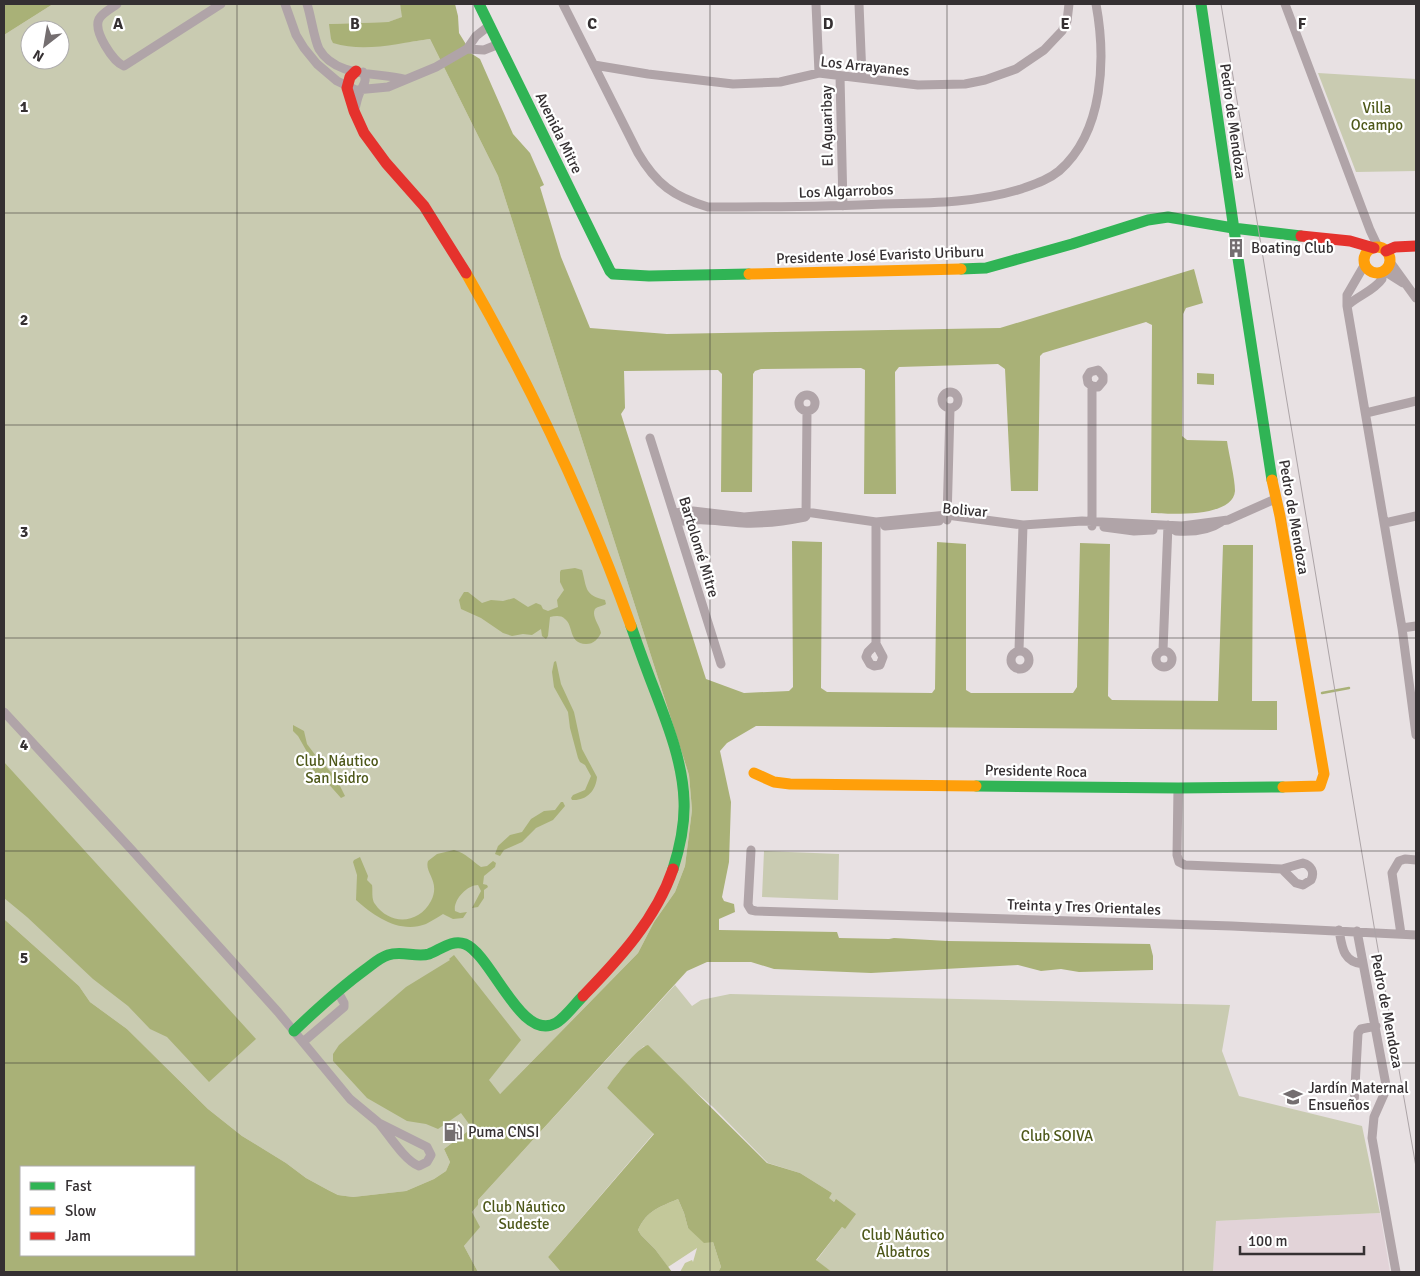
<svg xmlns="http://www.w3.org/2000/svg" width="1420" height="1276" font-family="Signika,sans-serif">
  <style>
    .built { fill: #e2d3d8 }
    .green { fill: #c9cbb1; fill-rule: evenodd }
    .forest { fill: #c3c89a }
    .water { fill: #a9b177; fill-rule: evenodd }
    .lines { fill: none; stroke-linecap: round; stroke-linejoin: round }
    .stream { stroke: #a9b177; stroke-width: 2.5 }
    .street { stroke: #b0a4a8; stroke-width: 9 }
    .fast { stroke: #30b455; stroke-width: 11 }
    .slow { stroke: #ff9f0a; stroke-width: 11 }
    .jam { stroke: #e5322d; stroke-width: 11 }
    .tram { stroke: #aca4a7; stroke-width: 1 }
    .grid { fill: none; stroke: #353032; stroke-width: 1; stroke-opacity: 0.55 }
    .labels { text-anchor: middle; stroke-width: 4.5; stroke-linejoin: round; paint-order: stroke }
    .street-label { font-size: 15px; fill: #353032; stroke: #fff }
    .park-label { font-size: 15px; fill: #4e581a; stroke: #fff }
    .poi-label { font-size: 15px; fill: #353032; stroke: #fff; text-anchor: start }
    .grid-label { font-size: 16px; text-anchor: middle; font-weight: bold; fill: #353032; stroke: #fff; stroke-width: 4.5; stroke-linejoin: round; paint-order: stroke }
  </style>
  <rect width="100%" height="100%" fill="#e8e1e3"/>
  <path class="built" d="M1380,1213l10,59h-177l2,-51z"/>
  <path class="green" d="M53,4h347l3,13 -15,5 -59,2 81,18 20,-3 68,137 191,599 3,35 -7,56 -10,26 -21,30 -16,31 -138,141 -28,34 -28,21 6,13 -4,9 -12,8 -28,12 -53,6 -15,-2 -10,-5 -22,-12 -20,-15 -44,-27 -34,-27 -81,-80 -37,-27 -11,-16 -75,-67v-884zM30,30h30v30h-30z
    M1318,73l98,6v92l-60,1z
    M764,851l75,3 -1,46 -76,-3z
    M675,985l17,21 9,-6 29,-6 500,11 -8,46 17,45 123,30 18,87 -164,8 -3,51h-381l-16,-11 26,-34 3,2 -10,-29 -1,2 -6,-4 4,-5 -32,-20 -32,-10 -55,-56 -69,-61 -25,26 -12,16 47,45 -106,124 13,15h-83l-14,-26 15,-19 -7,-15 6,-7v-5z"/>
  <path class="forest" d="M678,1199l6,14 4,15 25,14 8,25 -3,5h-38l5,-9 7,-3 1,2 4,-14 -29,19 -13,-18 -14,-14 -3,-5c9,-20 22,-23 40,-31z"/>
  <path class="water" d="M4,4h49l-49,31z
    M400,4h55l3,12 1,17 13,21 8,5 33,75 17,19 14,32 -4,2 21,70 29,71 77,6 333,-6 194,-59 9,34 -17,5 -3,6 -1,122 5,4 40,1c2,14 8,37 8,50 -2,27 -65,23 -84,22l1,-188 -6,-3 -103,31 -3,3 -2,135h-27l-6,-122 -7,-5 -99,3 -4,5 1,122h-32l1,-124 -4,-2 -100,1 -6,2 -2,3 -1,118h-31l1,-118 -4,-4 -94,1 1,37 -4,6 85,265 38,14 45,-2 4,-4 -1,-146 30,1 -1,146 6,4 105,1 3,-4 2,-147 29,2v146l5,3h102l4,-6 3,-144 30,1 -2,152 4,4 106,1 5,-156h30l-1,156h25v29l-521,-4 -29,17 -7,8 11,51 -2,60 -7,35 2,4 10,3 1,8 -16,7v11l118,2 2,6 50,1 5,-1 54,3 202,3 3,12v14l-74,2 -18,-3 -20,2 -23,-6 -147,8 -97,-4 -23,-7h-44l-20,9 -209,229v5l-6,7 8,15 -16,19 14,26h-474v-353l75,67 11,16 37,27 81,80 34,27 44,27 20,15 22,12 10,5 15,2 53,-6 28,-12 12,-8 4,-9 -6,-13 28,-21 -11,-15 -23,16 -12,-5 -19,-3 -40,-23 -34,-37v-7l6,-9 67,-58 44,-27 -1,-1 5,-4 67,85 -32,40 11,14 138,-141 16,-31 21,-30 10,-26 7,-56 -3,-35 -191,-599 -68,-137c-32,4 -65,14 -97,4l-2,-4 -2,-15 59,-2 14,-5zM21,1167h173v88h-173z
    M1197,373l17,1v11l-17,-1z
    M575,568l7,2c5,18 2,25 23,30l1,4c-3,2 -8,2 -11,5 -4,7 5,17 6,24 -3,6 -7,11 -15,11 -18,-1 -12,-18 -21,-25 -4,-4 -10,-3 -15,-2l-2,19 -2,3 -4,-3 -1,-7 -9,6 -9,-1 -11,2 -9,-3 -22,-15 -20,-9 -2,-9 5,-8h4l14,11 9,-3 12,1 11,-3 14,9 8,-4 5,2 2,4 5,2 10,-4 -1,-7 7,-10 -4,-8v-10l1,-2z
    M556,661l5,23 13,28 8,37 15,28c-1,14 -11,24 -25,23l-1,-2 2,-3 12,-5 6,-14 -6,-11 -5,-3 -2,-4 -8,-30 -2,-16 -14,-25 -2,-15 2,-10z
    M293,725l11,6 3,13 12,16 16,16 10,20 -4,2 -16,-18 -10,-7 -3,-5 -1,-9 -13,-23 -5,-5z
    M4,762l252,277 -47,43 -42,-45 -17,-8 -22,-23 -35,-27 -66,-62 -23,-19z
    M561,802h2l2,4 -12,14 -17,8 -14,14 -18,8 -4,6 -5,-2 3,-8 12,-11 12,-3 9,-13 13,-8 11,-1z
    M454,850c13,4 17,10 27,17l6,-1 6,-5 3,2 -1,4 -11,9 -1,8 4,1 1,2 -4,3v8l-6,9 -6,1 9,-17 -3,-6c-11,0 -25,15 -23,26l5,2 7,-1 -4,6 -10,1 -10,-5c-5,3 -11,7 -17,10 -26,10 -51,-7 -70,-24l1,-25 -4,-13 1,-2 6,-3 8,19 -1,4 5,5c1,5 -1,14 3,19 15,22 44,20 56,-3 10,-20 -7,-28 -3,-40l9,-7z
    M648,1045l119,118 33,10 32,20 -3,5 5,4 2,-3 20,15 -11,15 -3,-2 -26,33 16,12h-114l3,-5 -8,-25 -9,1 -16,-15 -4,-15 -6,-14c-18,8 -31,11 -40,31l3,5 14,14 17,23h-111l-13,-15 106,-123 -47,-46c7,-10 30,-40 41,-43z"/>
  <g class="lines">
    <path class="stream" d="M1322,693l27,-5"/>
    <path class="street" d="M117,4c-5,4 -15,9 -18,15 -6,12 14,43 25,47l97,-62
      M285,4l11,31 8,13 13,16 20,17 19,9 32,-3 48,-20 31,-18 17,1 15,-6
      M307,4c4,12 7,35 12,45 17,29 58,23 85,30
      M563,4l75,149c18,31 36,44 70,54 58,0 116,0 175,-3 47,-1 93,-1 138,-15 14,-5 27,-9 38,-18 45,-39 47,-113 37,-167
      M816,4l3,69
      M859,4l3,73
      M1285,4l85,226 8,17
      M467,49l9,-13 14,-11
      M594,65l54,9 85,10 47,-2 39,-9 99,12 47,-1 20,-4 31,-11 28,-19 18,-19 5,-10 2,-17
      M840,76l3,130
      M354,113c2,-7 3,-15 6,-21 3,-8 8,-10 3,-20
      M1390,262l26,36
      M1365,264l-18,31v11l55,322 14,107
      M1384,271l19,12
      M1347,306c10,-10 27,-15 35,-27l-1,-7
      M1092,386l6,1 5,-6v-5l-5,-6 -8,2 -3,5 1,6 4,3v140
      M942 400a8 8 0 1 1 16 0a8 8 0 1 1-16 0Z
      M799 403a8 8 0 1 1 16 0a8 8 0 1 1-16 0Z
      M1366,413l50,-12
      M650,438l71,226
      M674,513l19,-2 51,6 62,-5 70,10 71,-7 76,10 59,-4 100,5 46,-6 47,-21
      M806,516l1,-104
      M947,520l3,-111
      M677,522c26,-5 41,0 66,1 21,1 42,-2 62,-6
      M1385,523l31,-7
      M885,526l54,-5
      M1104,527l30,4 19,-1
      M1176,531c15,1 32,0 45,-9
      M1402,628l14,-2
      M876,644l-8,8 -2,5 4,7 4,2 6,-1 3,-8 -7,-13v-122
      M1019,650l4,-125
      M1163,650l5,-125
      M1156 659a8 8 0 1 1 16 0a8 8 0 1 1-16 0Z
      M1011 660a9 9 0 1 1 18 0a9 9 0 1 1-18 0Z
      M4,712l126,136 148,164 72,87 29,24
      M1178,788l-1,67 2,7 6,3 97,4
      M751,850l-3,55 3,5 5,1 476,15 184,9
      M1303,863c8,2 12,9 8,17l-8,5 -7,-2 -14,-14z
      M1339,930c3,17 4,32 24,34
      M1357,931l29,154 -1,7 -11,25 -2,21 24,134
      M1401,934l-9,-61 7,-12 6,-2 11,1
      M303,1042l41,-35v-4l-6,-11
      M1354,1104l4,-71 3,-4 15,-3
      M379,1123l48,24 4,8 -4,7 -8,4c-14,-5 -30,-31 -40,-43z"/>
    <path class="fast" d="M479,4l131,267 3,3 36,2 100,-2
      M1201,4l35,239
      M1237,252l35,228
      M961,269l25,-1 86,-24 76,-24 20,-3 65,11 68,8
      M631,626c8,23 16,45 25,68 13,34 27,71 28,107 1,23 -4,46 -11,68
      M976,786l202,2 105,-1
      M294,1031c23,-22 46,-43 72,-62 7,-5 13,-11 22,-14 14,-5 28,3 41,-1 11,-4 23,-15 36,-10 27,11 56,99 91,79 9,-5 20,-20 27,-27"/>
    <path class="slow" d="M1364 260a13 13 0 1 1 26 0a13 13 0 1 1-26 0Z
      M466,273c65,113 121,230 165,353
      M749,274l212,-5
      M1272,480l8,36 44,258 -4,12 -37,1
      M754,773l20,9 16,2 186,2"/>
    <path class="jam" d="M356,71l-6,6 -3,11 7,23 10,22 22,30 38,43 42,67
      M1301,236l49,5 24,7
      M1386,251l9,-4 21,-1
      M583,996c36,-37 73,-77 90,-127"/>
    <path class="tram" d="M1221,4l154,928 41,235"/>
  </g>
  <path class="grid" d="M237,4v1268M473,4v1268M710,4v1268M947,4v1268M1183,4v1268M4,213h1412M4,425h1412M4,638h1412M4,851h1412M4,1063h1412"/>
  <defs>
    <g id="building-bare" transform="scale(1.5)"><path d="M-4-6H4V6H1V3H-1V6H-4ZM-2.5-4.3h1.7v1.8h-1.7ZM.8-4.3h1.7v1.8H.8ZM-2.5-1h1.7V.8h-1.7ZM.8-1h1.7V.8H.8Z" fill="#746e70" stroke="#fff" stroke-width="2.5" paint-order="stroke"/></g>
    <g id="school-bare" transform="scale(1.5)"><path d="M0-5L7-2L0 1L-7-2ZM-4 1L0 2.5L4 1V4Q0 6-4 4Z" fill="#746e70" stroke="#fff" stroke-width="2.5" paint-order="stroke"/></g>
    <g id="fuel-bare" transform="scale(1.5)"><path d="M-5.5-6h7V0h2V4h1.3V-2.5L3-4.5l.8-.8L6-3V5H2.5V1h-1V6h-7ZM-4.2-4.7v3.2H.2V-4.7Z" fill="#746e70" stroke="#fff" stroke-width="2.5" paint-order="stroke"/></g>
  </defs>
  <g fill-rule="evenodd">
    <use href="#building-bare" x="1236" y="248"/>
    <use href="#school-bare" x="1293" y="1097"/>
    <use href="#fuel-bare" x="453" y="1132"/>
  </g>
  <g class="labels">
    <g class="street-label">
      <text transform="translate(865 66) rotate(6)" y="5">Los Arrayanes</text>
      <text transform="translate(1233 121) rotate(82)" y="5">Pedro de Mendoza</text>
      <text transform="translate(827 126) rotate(-91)" y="5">El Aguaribay</text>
      <text transform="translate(559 133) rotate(64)" y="5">Avenida Mitre</text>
      <text transform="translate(846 191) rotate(-2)" y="5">Los Algarrobos</text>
      <text transform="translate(880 255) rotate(-2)" y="5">Presidente José Evaristo Uriburu</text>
      <text transform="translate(965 510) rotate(5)" y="5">Bolivar</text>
      <text transform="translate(1294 517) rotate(80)" y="5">Pedro de Mendoza</text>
      <text transform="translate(699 547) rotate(73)" y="5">Bartolomé Mitre</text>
      <text transform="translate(1036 771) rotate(1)" y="5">Presidente Roca</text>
      <text transform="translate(1084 907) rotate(2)" y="5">Treinta y Tres Orientales</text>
      <text transform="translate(1387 1011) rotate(79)" y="5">Pedro de Mendoza</text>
    </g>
    <g class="park-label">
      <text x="1377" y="113">Villa<tspan x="1377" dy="17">Ocampo</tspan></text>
      <text x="337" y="766">Club Náutico<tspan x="337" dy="17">San Isidro</tspan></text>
      <text x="1057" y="1141">Club SOIVA</text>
      <text x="524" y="1212">Club Náutico<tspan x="524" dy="17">Sudeste</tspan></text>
      <text x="903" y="1240">Club Náutico<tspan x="903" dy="17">Álbatros</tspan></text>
    </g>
    <g class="poi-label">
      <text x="1251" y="253">Boating Club</text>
      <text x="1308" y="1093">Jardín Maternal<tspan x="1308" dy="17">Ensueños</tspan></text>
      <text x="468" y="1137">Puma CNSI</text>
    </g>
  </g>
  <g class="grid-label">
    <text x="118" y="29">A</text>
    <text x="355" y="29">B</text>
    <text x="592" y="29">C</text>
    <text x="828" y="29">D</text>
    <text x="1065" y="29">E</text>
    <text x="1302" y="29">F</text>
    <text x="24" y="112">1</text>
    <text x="24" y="325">2</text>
    <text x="24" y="537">3</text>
    <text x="24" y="750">4</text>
    <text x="24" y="963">5</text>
  </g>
  <rect width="1420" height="1276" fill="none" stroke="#353032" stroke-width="10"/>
  <rect x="20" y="1166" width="175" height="90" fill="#ffffff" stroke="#aeacad"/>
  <rect x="30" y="1182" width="25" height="8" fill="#30b455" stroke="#aeacad"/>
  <text x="65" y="1191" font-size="15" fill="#353032">Fast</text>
  <rect x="30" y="1207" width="25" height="8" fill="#ff9f0a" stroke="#aeacad"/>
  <text x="65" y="1216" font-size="15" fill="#353032">Slow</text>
  <rect x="30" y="1232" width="25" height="8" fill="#e5322d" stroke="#aeacad"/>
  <text x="65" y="1241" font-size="15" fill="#353032">Jam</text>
  <g transform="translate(45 45) rotate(211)"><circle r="24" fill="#ffffff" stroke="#aeacad"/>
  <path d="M0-4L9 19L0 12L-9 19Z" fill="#746e70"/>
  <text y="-8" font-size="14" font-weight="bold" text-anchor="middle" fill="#353032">N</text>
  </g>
  <path d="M1240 1246v8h124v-8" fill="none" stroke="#353032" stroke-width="2.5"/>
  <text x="1248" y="1246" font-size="15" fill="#353032" stroke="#ffffff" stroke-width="4" paint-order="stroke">100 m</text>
</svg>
